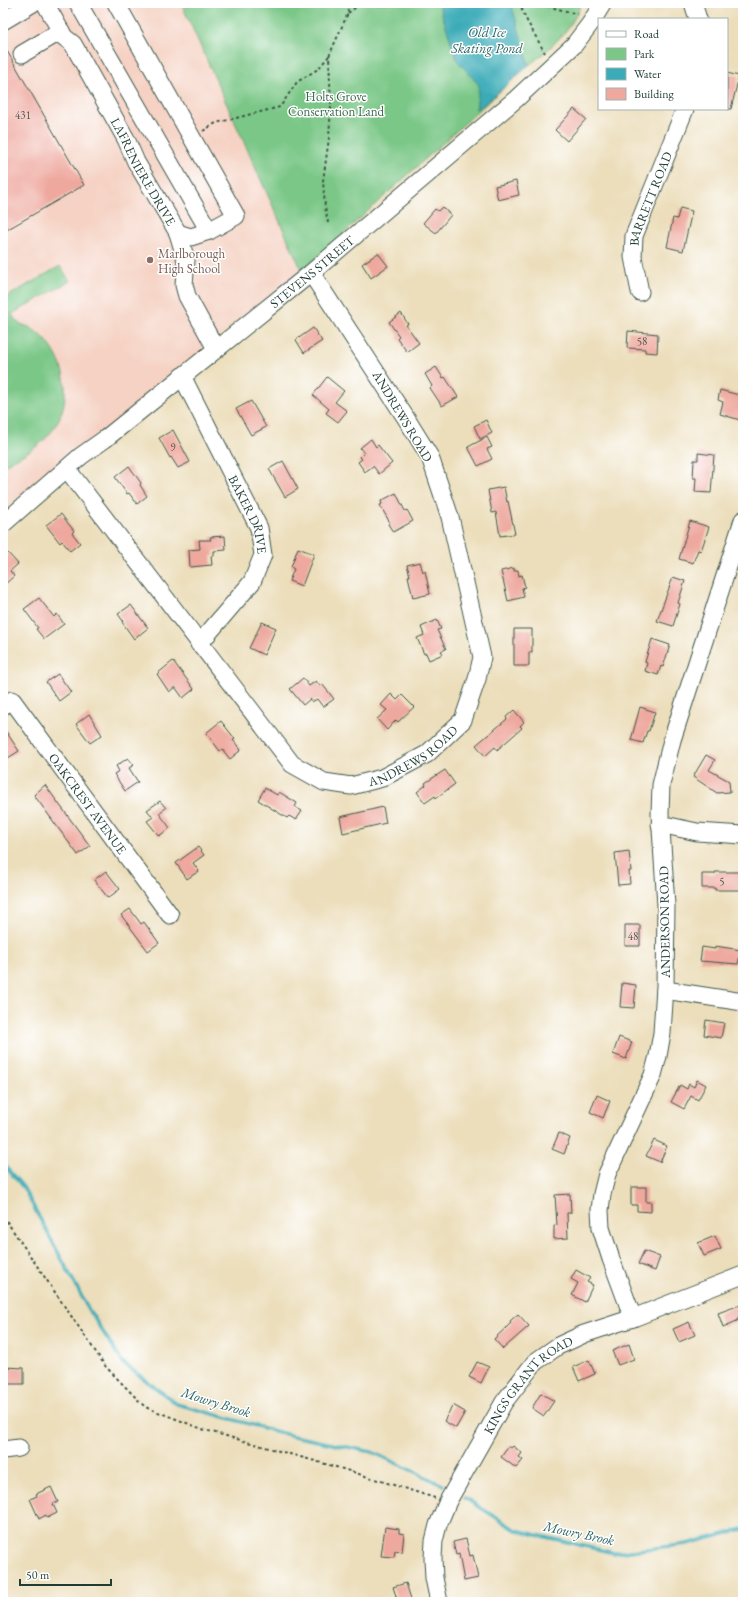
<svg xmlns="http://www.w3.org/2000/svg" width="746" height="1605" font-family="'EB Garamond',serif">
  <style>
    .built { fill: #f5d2c3 }
    .green { fill: #7ac787; stroke: #4c825e }
    .water { fill: #3aabb7; stroke: #2c7476 }
    .lines { fill: none; stroke-linecap: round; stroke-linejoin: round }
    .stream { stroke: #3aabb7; stroke-width: 3.5 }
    .building { fill: #eea89e }
    .minor-casing { stroke: #3e5548; stroke-width: 19 }
    .path { stroke: #3e5548; stroke-width: 2; stroke-dasharray: 3 3; stroke-linecap: butt }
    .minor { stroke: #fff; stroke-width: 17 }
    .education-dot { fill: #8d6e63; stroke: #fff; stroke-width: 1.5 }
    .labels { text-anchor: middle; stroke-width: 3; stroke-linejoin: round; paint-order: stroke }
    .number-label { font-size: 11px; fill: #53584e }
    .park-label { font-size: 13px; fill: #3a664d; stroke: #fff }
    .street-label { font-size: 13px; fill: #1f3d34; stroke: #fff }
    .education-label { font-size: 13px; fill: #785e54; stroke: #fff; text-anchor: start }
    .water-label { font-size: 14px; font-style: italic; fill: #286462; stroke: #fff }
  </style>
  <rect width="100%" height="100%" fill="#fff"/>
  <filter id="ink" filterUnits="userSpaceOnUse"><feTurbulence type="fractalNoise" baseFrequency=".025" numOctaves="2"/><feDisplacementMap in="SourceGraphic" scale="8" xChannelSelector="R" yChannelSelector="G"/><feConvolveMatrix kernelMatrix="1 2 1 2 8 2 1 2 1" color-interpolation-filters="sRGB"/></filter>
  <filter id="wash" filterUnits="userSpaceOnUse"><feTurbulence type="fractalNoise" baseFrequency=".012" numOctaves="4" result="noise"/><feDisplacementMap in="SourceGraphic" scale="16" xChannelSelector="R" yChannelSelector="G"/><feGaussianBlur stdDeviation="0.9" result="paint"/><feColorMatrix in="noise" values="0 0 0 0 0 0 0 0 0 0 0 0 0 0 0 0 0 1.4 0 .05"/><feComposite in="paint" operator="in"/></filter>
  <g filter="url(#wash)">
    <rect width="100%" height="100%" fill="#ecdebb"/>
    <path class="built" d="M3,3h178l121,268 -299,240z"/>
    <path class="green" d="M181,3h400c-8,26 -31,46 -52,62l-227,206z
      M60,266l10,15 -58,33c1,2 3,6 5,8 3,3 9,3 14,6 4,3 11,7 14,11 25,28 28,70 2,98 -12,13 -29,20 -44,29v-167z"/>
    <path class="water" d="M440,3h71l18,62 -37,33 -16,12 3,-25 -22,-25 -17,-52z"/>
    <g class="lines">
      <path class="stream" d="M3,1164l20,23 66,123 34,53 54,41 116,32 79,16 71,33
        M465,1498l51,32 98,23 73,-9 56,-15"/>
    </g>
    <g id="blocks">
      <path class="building" d="M3,44l81,141 -81,47z
        M727,73l12,3 -8,33h-4z
        M574,109l12,10 -19,22 -12,-11z
        M516,181l3,14 -21,5 -3,-14z
        M442,207l9,8 -15,18 -13,-10 12,-14 3,2z
        M680,208l12,3 -9,40 -16,-4 6,-29 4,1z
        M378,253l10,13 -17,12 -9,-14z
        M401,313l7,11 -2,1 13,18 -12,9 -10,-14 2,-2 -10,-14z
        M313,328l9,13 -18,12 -8,-13z
        M628,331l30,3 -1,19 -12,-1v-3l-18,-1z
        M436,367l7,11 2,-1 13,20 -16,9 -12,-18 2,-2 -7,-12z
        M327,377l17,14 -9,11 12,9 -9,11 -12,-9 3,-4 -16,-14z
        M720,390l23,6v14l-3,10 -20,-6 3,-12 -5,-2z
        M251,401l15,26 -15,8 -15,-26z
        M486,420l6,13 -12,6 -6,-13z
        M173,430l17,32 -12,6 -7,-11 -1,1 -11,-20z
        M487,437l5,10 -5,2 5,10 -14,7 -10,-19z
        M371,439l5,8 2,-2 14,18 -13,11 -6,-8 -8,6 -7,-10 4,-3 -2,-2 4,-4 -4,-5z
        M698,453l16,2 -3,38 -16,-1 1,-14h-3l1,-18h4z
        M283,461l15,28 -13,8 -16,-28z
        M129,466l12,17 -1,2 7,11 -10,8 -8,-11 -2,1 -12,-17z
        M504,487l3,15 1,-1 7,33 -15,2 -4,-24 -4,1 -4,-23z
        M396,493l9,18 2,-1 6,11 -20,11 -5,-8 2,-1 -10,-18 2,-1 -1,-3z
        M61,514l13,17 -2,2 8,10 -10,8 -8,-10 -2,2 -14,-18z
        M690,521l19,6 -8,24 -3,-1 -5,13 -14,-4z
        M225,536l1,14 -12,1v5h-3l1,9 -22,2 -1,-17 11,-1 -1,-9h12l-1,-3z
        M298,548l16,6 -12,32 -13,-5 5,-12 -3,-2z
        M8,553l10,11 -8,7 4,5 -11,10v-28z
        M420,562l3,10 2,-1 5,23 -17,4 -5,-22h2l-3,-11z
        M514,568v3l4,-1 1,6 3,-1 3,12 -3,1 2,9 -16,4 -7,-30z
        M673,577l12,4 -7,22 2,1 -7,22 -16,-5z
        M39,598l15,19 3,-3 7,10 -20,15 -8,-10 2,-1 -14,-19z
        M131,605l17,23 -14,11 -12,-17 1,-1 -5,-7z
        M437,620l4,9 -4,1 9,19 -5,2 2,3 -14,6 -3,-7 -2,1 -7,-16 7,-3 -3,-8z
        M262,622l14,6 -12,27 -15,-7z
        M514,629h18v23h-3v14h-15z
        M652,639l18,6 -7,22 -2,-1 -3,9 -13,-4 2,-8 -2,-1z
        M173,661l21,28 -11,9 -8,-11 -6,5 -12,-18z
        M58,674l13,18 -12,9 -13,-19z
        M303,678l6,8 7,-5 4,5 2,-2 12,15 -11,8 -6,-8 -5,3 -2,-3 -7,6 -13,-16z
        M391,694l6,6 5,-5 12,12 -16,15 -2,-2 -9,10 -10,-11 10,-9 -6,-5z
        M640,707l15,5 -6,19h-2l-4,12 -12,-3z
        M514,710l10,12 -4,4 2,2 -25,22 -2,-3 -10,9 -9,-11 31,-26 -1,-2z
        M89,714l13,21 -12,8 -14,-19z
        M221,721l14,18 -2,1 8,10 -11,9 -8,-10 -2,2 -14,-18z
        M3,727l16,24 -11,7 -5,-7z
        M706,755l9,5 -6,10 20,11 1,11 -13,1 -24,-16z
        M128,758l6,7 -5,3 9,14 -13,9 -11,-17 5,-3 -3,-5z
        M445,770l10,14 -19,14 -1,-2 -10,7 -8,-11 9,-7 -1,-2z
        M45,785l45,61 -12,9 -44,-60z
        M265,788l12,7 2,-3 18,11 -2,4 7,4 -6,9 -7,-4 -2,2 -29,-18z
        M160,801l6,7 -7,5 11,15 -11,8 -12,-15 6,-4 -6,-7z
        M383,807l3,16 -43,10 -3,-16z
        M198,847l6,8 -11,8 6,8 -12,8 -11,-16z
        M629,851l2,20h-2l1,13 -12,1 -3,-32z
        M106,871l14,18 -12,9 -14,-18z
        M715,872h27v18h-27v-2h-13v-14h13z
        M130,909l11,15 3,-2 15,21 -11,8 -27,-36z
        M625,925h15v21h-15z
        M715,946l26,4 -3,14 -38,-3 2,-14 13,2z
        M622,983l14,2 -2,23 -14,-1z
        M706,1020l18,3 -3,15 -17,-3z
        M619,1037l13,5 -6,17 -13,-5z
        M697,1080l9,5 -8,15 -7,-4 -7,13 -13,-7 9,-17 7,4 2,-5 5,3z
        M597,1095l13,6 -7,17 -13,-6z
        M559,1133l11,5 -6,16 -12,-5z
        M654,1140l13,6 -7,16 -14,-6z
        M631,1187h15v15h5v10l-14,-1v-6h-6z
        M570,1194l1,19h-4l1,25 -14,1v-13l3,-1 -2,-30z
        M715,1236l6,13 -17,7 -6,-13z
        M644,1251l16,6 -5,14 -17,-7z
        M576,1270l14,8 -3,4 6,3 -8,17 -13,-7 6,-12 -7,-4z
        M740,1305l3,11 -5,2 1,2 -16,7 -5,-14z
        M518,1314l11,12 -26,23 -9,-10 17,-16 -1,-2z
        M689,1322l6,13 -16,7 -6,-13z
        M629,1344l5,15 -16,6 -6,-14z
        M589,1360l6,14 -16,7 -6,-14z
        M477,1362l12,5 -8,16 -12,-6z
        M4,1367l20,1v16h-20z
        M541,1393l13,8 -10,15 -12,-8z
        M453,1405l12,7 -9,16 -12,-7z
        M509,1446l2,2 2,-2 9,7 -3,4 4,3 -7,8 -15,-11z
        M51,1487l7,15 -5,2 4,9 -10,5 -1,-3 -7,4 -9,-20 7,-3 -1,-2z
        M385,1527l14,2v4l5,1 -2,18 -7,-1 -1,6 -13,-1z
        M466,1539l4,17 3,-1 5,23 -14,3 -5,-27 -3,1 -3,-13z
        M406,1583l5,16 -3,1 1,2h-11l-5,-15z"/>
    </g>
  </g>
  <g filter="url(#ink)">
    <use href="#blocks" fill-opacity="0" stroke="#3e5548" stroke-width="1"/>
    <g class="lines">
      <g class="minor-casing">
        <g id="minor">
          <path id="s1" d="M45,3l19,34 9,7 53,95 10,23 42,71 8,27 -2,25 3,11 29,53"/>
          <path d="M78,3l131,228"/>
          <path d="M116,3l120,213 -27,15 -18,6 -13,-4"/>
          <path d="M693,3l5,16"/>
          <path d="M3,21l30,-18"/>
          <path d="M22,54l39,-23"/>
          <path id="s2" d="M640,292l-7,-35 1,-21 51,-127"/>
          <path id="s3" d="M182,376l77,152 4,27 -11,27 -53,62"/>
          <path id="s4" d="M67,469l225,295 32,18 27,4 31,-8 45,-24 36,-34 14,-41 5,-22 -32,-140 -20,-60 -26,-42 -93,-142"/>
          <path id="s5" d="M3,524l78,-68 24,-17 206,-166 205,-174 58,-54 16,-21 13,-21"/>
          <path id="s6" d="M3,706l9,-6 158,215"/>
          <path d="M660,824l37,8 46,3"/>
          <path d="M665,990l78,12"/>
          <path d="M633,1318l-22,-59 -10,-31 -1,-18 2,-16 5,-20 46,-99 5,-19 4,-23 3,-46 1,-82 -6,-91 1,-29 11,-45 71,-220"/>
          <path d="M3,1450l16,-2"/>
          <path id="s7" d="M439,1602l-5,-24 -1,-20 1,-17 4,-16 10,-24 56,-99 31,-40 23,-16 26,-12 49,-16 110,-43"/>
        </g>
      </g>
      <path class="path" d="M519,3l8,18 18,32
        M536,3l41,11
        M521,8l15,-4
        M348,13l14,-10
        M203,131l13,-8 64,-16 17,-25 21,-13 11,-13
        M328,223l-3,-16 -2,-26 6,-43 2,-33 -2,-49 19,-43 -1,-10
        M3,1216l103,151 39,40 60,23 138,39 92,29"/>
      <use href="#minor" class="minor"/>
    </g>
  </g>
  <circle class="education-dot" cx="150" cy="260" r="4"/>
  <g class="labels">
    <g class="number-label">
      <text x="23" y="119">431</text>
      <text x="642" y="345">58</text>
      <text x="173" y="451">9</text>
      <text x="722" y="885">5</text>
      <text x="633" y="940">48</text>
    </g>
    <g class="park-label">
      <text x="336" y="101">Holts Grove<tspan x="336" dy="15">Conservation Land</tspan></text>
    </g>
    <g class="street-label">
      <text dy="5" stroke="none"><textPath href="#s1" startOffset="196">LAFRENIERE DRIVE</textPath></text>
      <text dy="5" stroke="none"><textPath href="#s2" startOffset="97">BARRETT ROAD</textPath></text>
      <text dy="5" stroke="none"><textPath href="#s5" startOffset="399">STEVENS STREET</textPath></text>
      <text transform="translate(403 416) rotate(59)" y="5">ANDREWS ROAD</text>
      <text dy="5" stroke="none"><textPath href="#s3" startOffset="154">BAKER DRIVE</textPath></text>
      <text dy="5" stroke="none"><textPath href="#s4" startOffset="505">ANDREWS ROAD</textPath></text>
      <text dy="5" stroke="none"><textPath href="#s6" startOffset="139">OAKCREST AVENUE</textPath></text>
      <text transform="translate(664 922) rotate(-91)" y="5">ANDERSON ROAD</text>
      <text dy="5" stroke="none"><textPath href="#s7" startOffset="247">KINGS GRANT ROAD</textPath></text>
    </g>
    <g class="education-label">
      <text x="158" y="258">Marlborough<tspan x="158" dy="15">High School</tspan></text>
    </g>
    <g class="water-label">
      <text x="487" y="37">Old Ice<tspan x="487" dy="16">Skating Pond</tspan></text>
      <text transform="translate(216 1402) rotate(17)" y="5">Mowry Brook</text>
      <text transform="translate(579 1533) rotate(12)" y="5">Mowry Brook</text>
    </g>
  </g>
  <rect width="746" height="1605" fill="none" stroke="#fff" stroke-width="16"/>
  <rect x="598" y="18" width="130" height="92" fill="#ffffff" stroke="#a5b1ae"/>
  <rect x="606" y="31" width="20" height="6" fill="#ffffff" stroke="#a5b1ae"/>
  <text x="634" y="38" font-size="12" fill="#1f3d34">Road</text>
  <rect x="606" y="48" width="20" height="12" fill="#7ac787" stroke="#a5b1ae"/>
  <text x="634" y="58" font-size="12" fill="#1f3d34">Park</text>
  <rect x="606" y="68" width="20" height="12" fill="#3aabb7" stroke="#a5b1ae"/>
  <text x="634" y="78" font-size="12" fill="#1f3d34">Water</text>
  <rect x="606" y="88" width="20" height="12" fill="#eea89e" stroke="#a5b1ae"/>
  <text x="634" y="98" font-size="12" fill="#1f3d34">Building</text>
  <path d="M20 1579v6h91v-6" fill="none" stroke="#1f3d34" stroke-width="2"/>
  <text x="26" y="1579" font-size="12" fill="#1f3d34" stroke="#ffffff" stroke-width="3" paint-order="stroke">50 m</text>
</svg>
